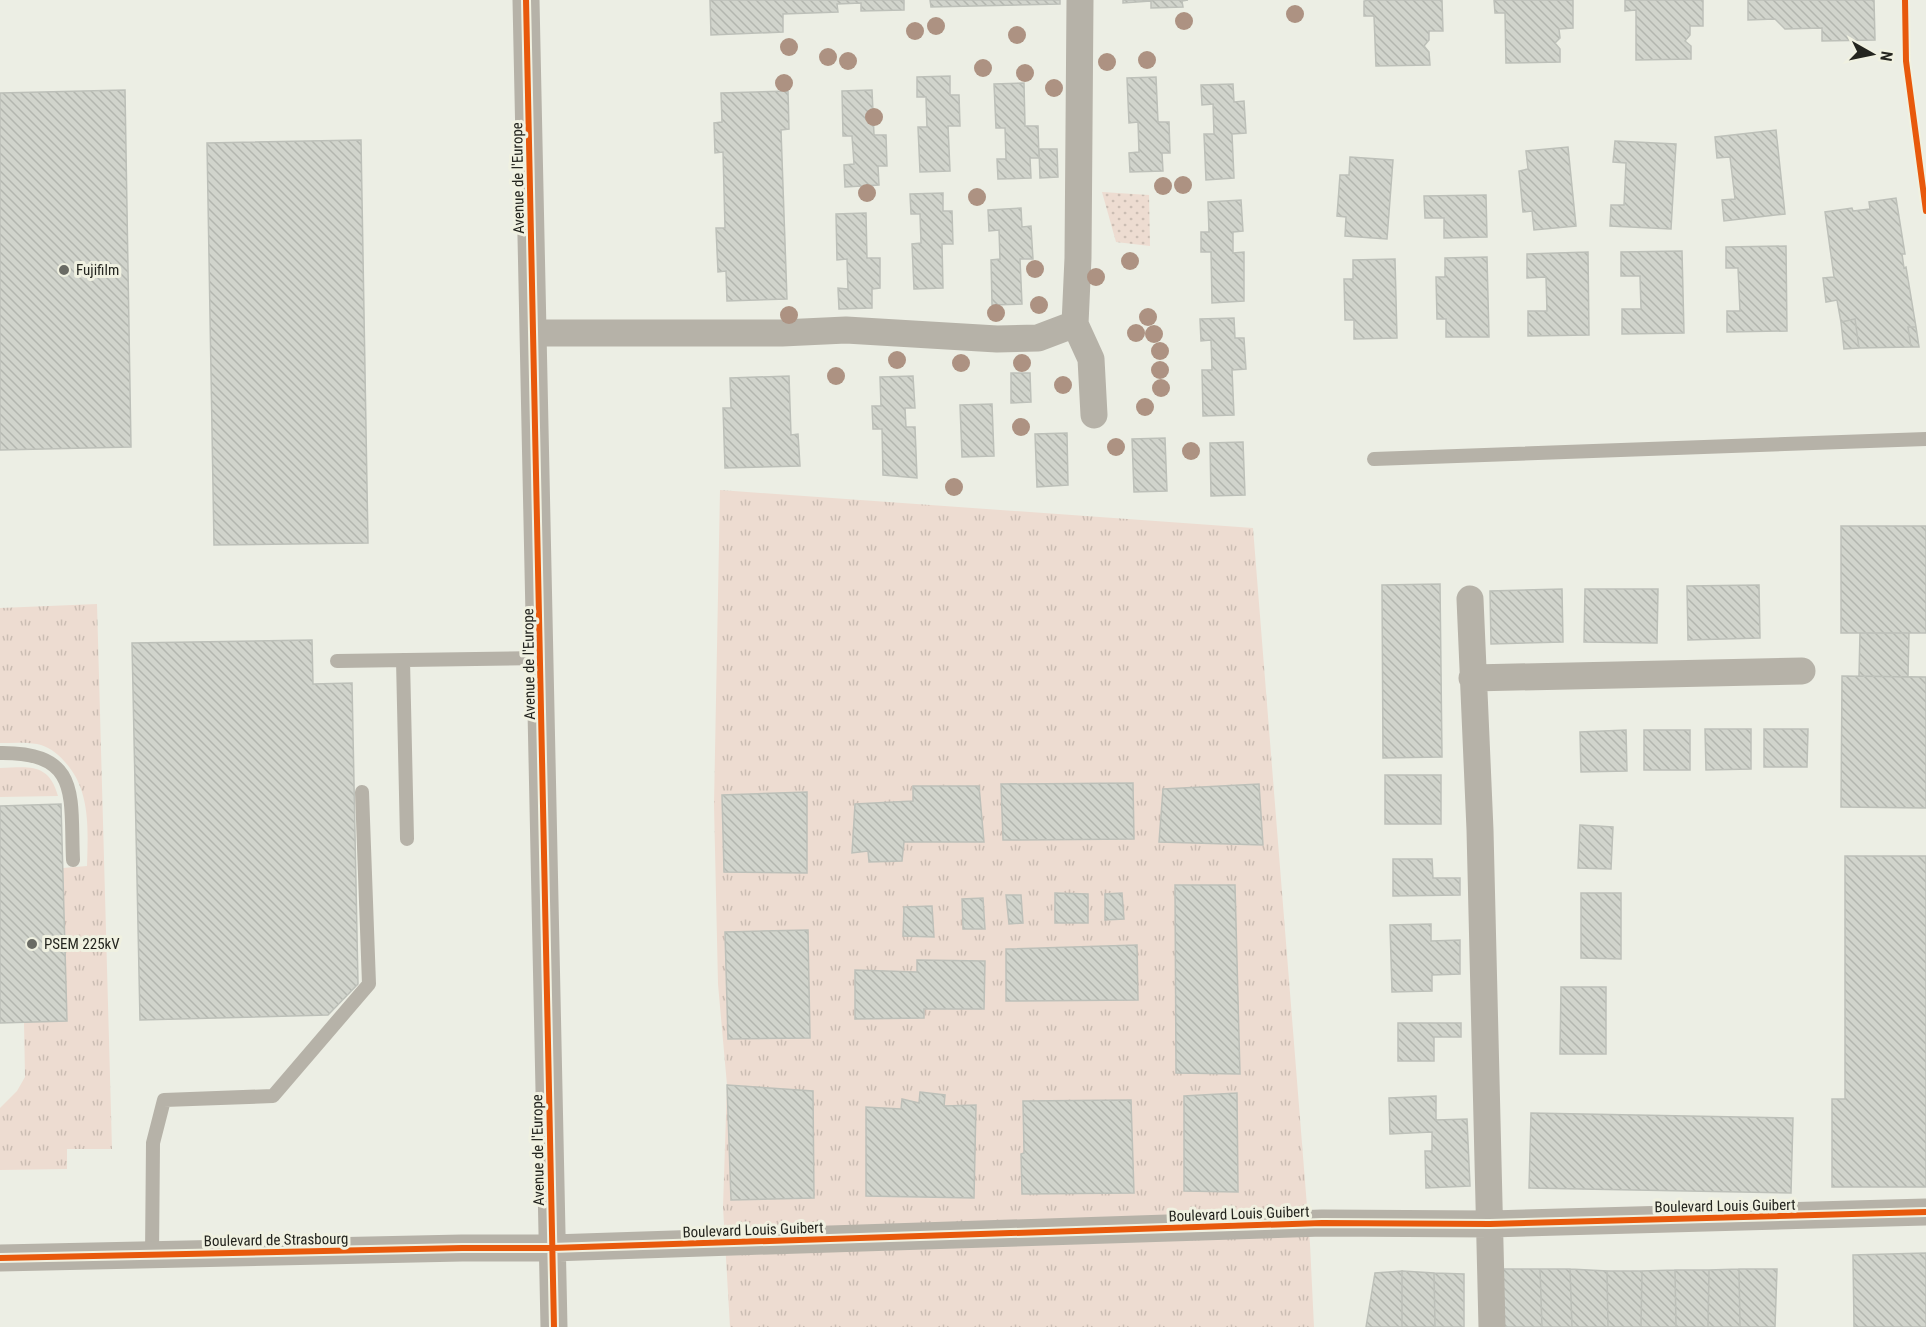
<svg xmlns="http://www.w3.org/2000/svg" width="1926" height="1327" font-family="'Roboto Condensed',sans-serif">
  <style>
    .grass { fill: url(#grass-tufts) }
    .park { fill: url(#park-dots) }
    .building { fill: url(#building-back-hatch); stroke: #bdc0b9; stroke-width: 1.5 }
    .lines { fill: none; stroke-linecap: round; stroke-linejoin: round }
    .lane { stroke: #b6b2a8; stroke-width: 14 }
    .street { stroke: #b6b2a8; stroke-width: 27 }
    .cycleway-casing { stroke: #f0f1e1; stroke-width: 10 }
    .cycleway { stroke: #e8590c; stroke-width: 6 }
    .tree { fill: #ad9282 }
    .poi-dot { fill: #6a6b64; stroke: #f0f1e1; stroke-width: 2 }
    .labels { text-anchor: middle; stroke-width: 6; stroke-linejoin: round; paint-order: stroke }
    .street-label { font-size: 15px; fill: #24251f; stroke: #f0f1e1 }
    .poi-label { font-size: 15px; fill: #24251f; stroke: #f0f1e1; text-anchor: start }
  </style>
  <defs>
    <pattern id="grass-tufts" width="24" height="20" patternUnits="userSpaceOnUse" patternTransform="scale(1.5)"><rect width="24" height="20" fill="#eddcd1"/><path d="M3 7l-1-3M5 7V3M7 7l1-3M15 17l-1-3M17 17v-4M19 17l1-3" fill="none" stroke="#cbbdb3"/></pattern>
    <pattern id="park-dots" width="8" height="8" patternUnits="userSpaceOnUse" patternTransform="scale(1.5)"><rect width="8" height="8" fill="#eddcd1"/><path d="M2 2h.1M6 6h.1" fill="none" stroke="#cbbdb3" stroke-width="1.8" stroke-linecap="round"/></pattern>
    <pattern id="building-back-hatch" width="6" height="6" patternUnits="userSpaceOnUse" patternTransform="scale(1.5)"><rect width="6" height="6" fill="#d1d4cc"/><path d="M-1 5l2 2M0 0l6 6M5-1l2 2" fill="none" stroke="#b3b6af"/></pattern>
  </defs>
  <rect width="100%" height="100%" fill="#eceee4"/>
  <path class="grass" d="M720,490l533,38 57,716 4,83h-584l-7,-120 4,-122 -9,-101 -4,-179z
    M97,604l15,545h-45v20l-67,1v-62l17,-17 8,-14 -1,-55 43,-1 -4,-153 24,-2c1,-36 4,-77 -23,-105 -7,-8 -16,-15 -27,-17 -12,-2 -25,-1 -37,-1v-135z
    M0,768c28,-1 49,-6 58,28l-58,1z"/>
  <path class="park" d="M1102,192l47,3 1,51 -34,-4z"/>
  <path class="building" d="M710,0h194v10l-43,1v-8l-24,1 1,8 -55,2v18l-72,3z
    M930,0h130v4l-129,3z
    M1123,0h65l-6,1 1,6 -32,1v-7l-28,2z
    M1369,0h73l1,31h-14v9l-5,6 5,6 1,13 -54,1 -2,-50h-10v-15z
    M1494,0h79v28l-14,1 1,9 -5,5 5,6v13l-54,1 -1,-50h-10z
    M1625,0h78v26h-13v9l-5,6 6,5v13l-55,1v-50l-11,1z
    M1748,0h126l1,40 -53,1v-13l-37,1 -10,-10 -27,1z
    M950,76v19h9l1,31h-12l2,45 -30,1 -2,-45h9l-1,-30h-9v-20z
    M1156,77l2,45h11l1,31h-8l1,18 -33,1 -1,-19 10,-1 -1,-30 -9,1 -2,-45z
    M1024,83l1,43h13l1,32h-9l1,20 -33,1 -1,-20h9l-1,-31h-9l-2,-44z
    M1233,84l1,18 10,-1 2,32 -14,1 2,44 -28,2 -2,-46h10l-1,-30 -11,1 -1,-20z
    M125,90l6,357 -131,3v-357z
    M872,90l2,45h12l1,31h-9l1,19 -34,2 -1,-22 10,-1 -2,-28h-9l-1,-45z
    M788,91l1,38 -8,1 6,169 -60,2 -1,-30 -8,1 -2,-44h9l-2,-76 -8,1 -1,-30 8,-1 -1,-29z
    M1776,130l9,84 -61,7 -2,-21 13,-1 -5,-42 -13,1 -2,-21z
    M361,140l7,403 -154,2 -7,-402z
    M1615,141l61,3 -5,85 -61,-3 1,-21h13l2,-42 -13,-1z
    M1568,147l8,79 -42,4 -2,-19 -9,1 -4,-41 9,-2 -2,-18z
    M1039,149h18l1,28 -18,1z
    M1350,157l43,3 -6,79 -42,-3 1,-19 -9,-1 3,-41h9z
    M943,193v18h9l1,33h-11l1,44 -29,1 -2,-45 9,-1 -1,-29h-9l-1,-20z
    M1486,195l1,42 -43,1v-20h-19l-1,-22z
    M1896,198l9,56h-3l2,14 2,-1 10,60h-8l3,20 -52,1 -4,-29 -14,3 -4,-22 -11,2 -3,-24 11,-1 -9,-65 27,-4 1,3 17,-2 -1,-7z
    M1241,200l2,31 -10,1v21l11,-1v49l-32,2 -1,-51h-10v-20h8l-1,-30z
    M1021,208l1,19 9,-1 2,33h-13l2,45 -30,1 -1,-45 9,-1 -1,-29 -10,1 -1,-21z
    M866,213l1,45h13v30l-8,1v19l-33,1 -1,-21 10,1 -1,-30 -10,1 -1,-46z
    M1786,246l1,85 -60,1v-21h13l-2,-43h-12v-21z
    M1682,251l2,82 -62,1v-25h19l-1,-33h-19v-24z
    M1588,252l1,83 -61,1v-25h19l-1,-34 -19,1v-24z
    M1487,257l2,80h-43v-18h-9l-1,-42h9v-19z
    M1395,259l2,79 -43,1v-19h-9l-1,-41h9v-19z
    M1234,318l1,20h9l2,31 -14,1 2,45 -31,1 -1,-46h10l-1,-30 -10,1 -1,-22z
    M1855,319l4,29 -15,1 -3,-27z
    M1908,327h8l3,20h-8z
    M1011,373h19l1,29 -20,1z
    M789,376l2,59 7,-1 2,32 -75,2 -2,-60h8l-1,-30z
    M913,376l2,32h-10l1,19h9l2,51 -34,-3 -1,-46h-9l-1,-23h9l-1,-29z
    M992,404l2,52 -32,1 -2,-52z
    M1067,433l1,52 -31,2 -2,-53z
    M1165,438l2,53 -33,1 -2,-53z
    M1243,442l2,53 -34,1 -1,-53z
    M1841,526h85v107h-85z
    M1440,584l2,173 -59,1 -1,-173z
    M1759,585l1,53 -72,2 -1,-54z
    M1562,589l1,53 -72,2 -1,-53z
    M1585,589h73l-1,54 -73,-1z
    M1860,633h49l-1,44 -49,-1z
    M312,640l1,44 39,-1 6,301 -30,31 -188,5 -8,-377z
    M1842,676l84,1v131l-85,-1z
    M1705,729h46v40l-45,1z
    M1764,729h44l-1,38h-43z
    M1626,730l1,41 -46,1 -1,-40z
    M1644,730h46v40h-46z
    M1385,775h56v49h-56z
    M1133,783l1,56 -131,1 -2,-56z
    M1259,784l4,61 -104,-3 4,-53z
    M913,786h66l5,56h-80l-2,19 -33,1 -1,-11 -16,2 3,-49 58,-3z
    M807,792v81l-83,-1 -2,-77z
    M61,804l6,217 -67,2v-217z
    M1580,825l33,2 -2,42 -33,-1z
    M1845,856h81v331h-94v-88h13z
    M1393,859h39l1,19h27v17l-67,1z
    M1175,885h60l5,189 -64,-1z
    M1055,893l33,1v29h-33z
    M1122,893l2,26 -19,1v-26z
    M1581,893h40v66l-40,-1z
    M1006,895h15l2,28 -14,1z
    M983,898l2,31h-22l-1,-30z
    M932,906l2,31 -31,-1 1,-29z
    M1431,924v17l29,-1v34l-28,1v16l-40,1 -2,-67z
    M808,930l2,108 -82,1 -3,-107z
    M1137,945l1,55 -132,1v-52z
    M917,960l68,1 -1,48h-60v9l-69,1v-49l62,2z
    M1561,987h45v67h-46z
    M1398,1023h63v14h-27v24h-36z
    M727,1085l86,6 1,107 -83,2z
    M920,1092l25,3 -1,11 32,-1 -2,93 -108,-2v-89l35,2 1,-10 17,4z
    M1237,1093l1,99 -54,-1v-95z
    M1436,1096v24l31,-1 3,67 -44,2 -1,-37h7v-19l-42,2 -1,-36z
    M1131,1100l3,93 -112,1 -1,-40 3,-1 -1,-52z
    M1531,1113l262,5 -2,75 -262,-5z
    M1926,1253v74h-72l-1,-72z
    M1502,1269h38l2,58h-39z
    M1540,1269h30l2,58h-30z
    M1570,1269l37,2 1,56h-36z
    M1739,1269l1,58h-32l1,-57z
    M1739,1269h38l-2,58h-35z
    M1675,1270l1,57h-35l1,-56z
    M1675,1270h34l-1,57h-32z
    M1402,1271v56h-36l9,-54z
    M1402,1271l32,2 1,54h-33z
    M1607,1271h35l-1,56h-33z
    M1434,1273l30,1v53h-29z"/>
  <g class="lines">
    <path class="lane" d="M1374,459l552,-20
      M403,660l4,179
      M337,661l203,-3
      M0,753c82,-1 70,44 73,107
      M152,1255l1,-112 11,-43 109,-4 96,-112 -7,-192"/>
    <path class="street" d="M526,0l28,1327
      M1075,324l16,35 3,56
      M534,333h248l64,-3 151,9 41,-1 37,-14 3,-66 2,-258
      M1470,599l10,231 12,497
      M1472,678l330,-7
      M0,1258l462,-10h90l770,-25 168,1 436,-12"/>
    <g class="cycleway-casing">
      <path id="cycleway" d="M526,0l28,1327
        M1905,0l1,61 20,150
        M0,1258l462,-10h90l770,-25 168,1 436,-12"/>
    </g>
    <use href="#cycleway" class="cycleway"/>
  </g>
  <g class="tree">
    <circle cx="1295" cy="14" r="9"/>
    <circle cx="1184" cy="21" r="9"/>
    <circle cx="936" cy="26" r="9"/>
    <circle cx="915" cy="31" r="9"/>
    <circle cx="1017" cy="35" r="9"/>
    <circle cx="789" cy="47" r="9"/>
    <circle cx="828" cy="57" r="9"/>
    <circle cx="1147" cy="60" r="9"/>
    <circle cx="848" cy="61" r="9"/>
    <circle cx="1107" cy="62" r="9"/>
    <circle cx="983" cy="68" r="9"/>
    <circle cx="1025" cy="73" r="9"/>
    <circle cx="784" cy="83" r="9"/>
    <circle cx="1054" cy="88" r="9"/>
    <circle cx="874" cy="117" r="9"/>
    <circle cx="1183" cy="185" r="9"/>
    <circle cx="1163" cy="186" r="9"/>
    <circle cx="867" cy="193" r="9"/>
    <circle cx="977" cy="197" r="9"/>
    <circle cx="1130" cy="261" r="9"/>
    <circle cx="1035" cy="269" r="9"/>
    <circle cx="1096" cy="277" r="9"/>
    <circle cx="1039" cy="305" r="9"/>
    <circle cx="996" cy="313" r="9"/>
    <circle cx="789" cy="315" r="9"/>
    <circle cx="1148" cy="317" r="9"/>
    <circle cx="1136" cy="333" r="9"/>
    <circle cx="1154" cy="334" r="9"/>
    <circle cx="1160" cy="351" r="9"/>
    <circle cx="897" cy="360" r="9"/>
    <circle cx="961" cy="363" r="9"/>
    <circle cx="1022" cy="363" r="9"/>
    <circle cx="1160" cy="370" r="9"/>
    <circle cx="836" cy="376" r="9"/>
    <circle cx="1063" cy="385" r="9"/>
    <circle cx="1161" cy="388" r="9"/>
    <circle cx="1145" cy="407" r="9"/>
    <circle cx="1021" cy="427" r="9"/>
    <circle cx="1116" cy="447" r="9"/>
    <circle cx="1191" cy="451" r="9"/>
    <circle cx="954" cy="487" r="9"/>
  </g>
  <g class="poi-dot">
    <circle cx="64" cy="270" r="6"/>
    <circle cx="32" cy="944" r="6"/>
  </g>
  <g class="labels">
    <g class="street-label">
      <text transform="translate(518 178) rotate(-91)" y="5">Avenue de l'Europe</text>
      <text transform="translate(529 664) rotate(-91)" y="5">Avenue de l'Europe</text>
      <text transform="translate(538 1150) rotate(-91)" y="5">Avenue de l'Europe</text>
      <text transform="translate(1725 1206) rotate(-1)" y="5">Boulevard Louis Guibert</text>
      <text transform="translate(1239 1214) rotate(-2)" y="5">Boulevard Louis Guibert</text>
      <text transform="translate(753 1230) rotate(-2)" y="5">Boulevard Louis Guibert</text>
      <text transform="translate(276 1240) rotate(-1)" y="5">Boulevard de Strasbourg</text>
    </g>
    <g class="poi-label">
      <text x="76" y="275">Fujifilm</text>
      <text x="44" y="949">PSEM 225kV</text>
    </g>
  </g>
  <g transform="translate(1872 54) rotate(99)" stroke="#f0f1e1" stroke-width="4.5" paint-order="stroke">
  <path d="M0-4.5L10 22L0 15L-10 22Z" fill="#24251f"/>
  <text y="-9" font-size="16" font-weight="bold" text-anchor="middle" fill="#24251f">N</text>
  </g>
</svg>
